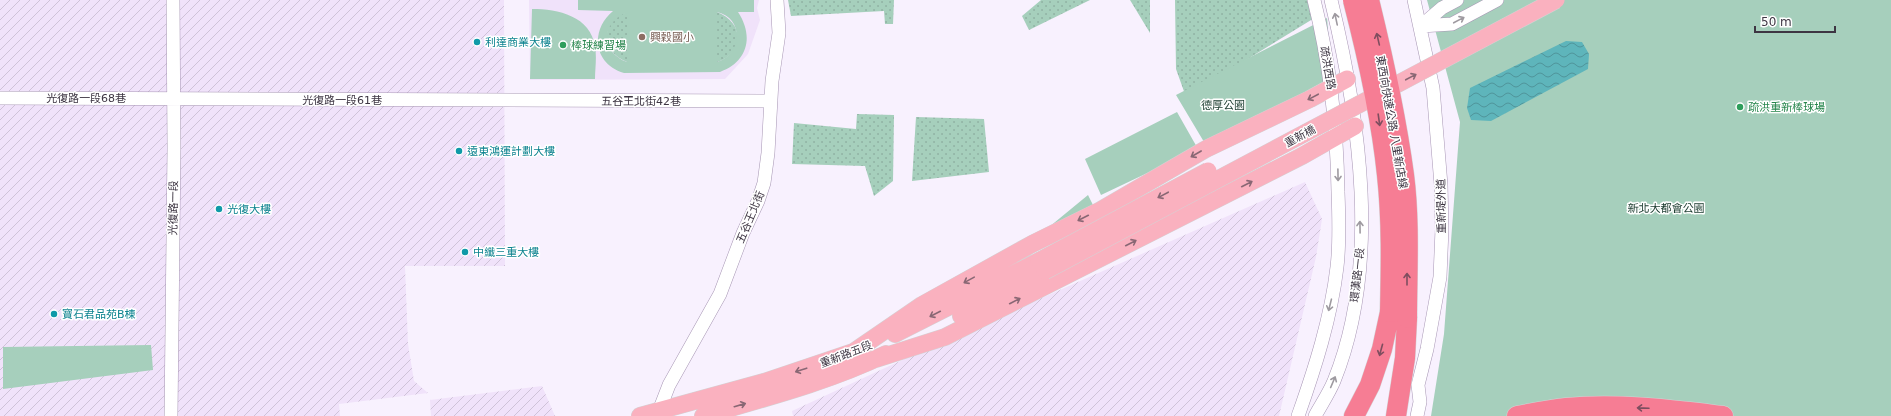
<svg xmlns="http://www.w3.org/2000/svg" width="1891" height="416" font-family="'DejaVu Sans','Noto Sans TC',sans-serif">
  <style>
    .built { fill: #f0e2fa }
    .industrial { fill: url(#industrial-furrows) }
    .grass { fill: url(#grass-dots) }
    .park { fill: #a6cfbc; fill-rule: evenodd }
    .water { fill: url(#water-waves) }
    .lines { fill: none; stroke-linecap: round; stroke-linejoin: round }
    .minor-casing { stroke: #a796b4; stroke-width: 14 }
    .major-casing { stroke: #d4d3d5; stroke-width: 18 }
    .highway-casing { stroke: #d4d3d5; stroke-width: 21 }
    .minor { stroke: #fff; stroke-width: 13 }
    .major { stroke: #fab1bf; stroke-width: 17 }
    .highway { stroke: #f67d94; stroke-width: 20 }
    .major-bridge-casing { stroke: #d4d3d5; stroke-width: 18; stroke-linecap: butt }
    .highway-bridge-casing { stroke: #d4d3d5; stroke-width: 21; stroke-linecap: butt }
    .major-bridge { stroke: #fab1bf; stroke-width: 17 }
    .highway-bridge { stroke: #f67d94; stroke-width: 20 }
    .oneway { stroke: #9e9aa0 }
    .oneway2 { stroke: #7e4e5f }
    .oneway3 { stroke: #896774 }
    .education-dot { fill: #8d6e63; stroke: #fff; stroke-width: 1.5 }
    .culture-dot { fill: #0f9aa8; stroke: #fff; stroke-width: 1.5 }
    .leisure-dot { fill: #2e9e5b; stroke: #fff; stroke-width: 1.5 }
    .labels { text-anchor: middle; stroke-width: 3; stroke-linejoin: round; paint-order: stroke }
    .education-label { font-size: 11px; fill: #785e54; stroke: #fff; text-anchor: start }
    .culture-label { font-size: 11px; fill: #0d838f; stroke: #fff; text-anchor: start }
    .leisure-label { font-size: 11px; fill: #27864d; stroke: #fff; text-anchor: start }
    .street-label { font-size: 11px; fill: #3d3542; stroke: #fff }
    .park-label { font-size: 11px; fill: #18392c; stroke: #fff }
  </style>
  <defs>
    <pattern id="industrial-furrows" width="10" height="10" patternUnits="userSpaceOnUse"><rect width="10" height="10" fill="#f0e2fa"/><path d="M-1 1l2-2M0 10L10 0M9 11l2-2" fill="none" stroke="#cfc2d8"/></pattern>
    <pattern id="grass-dots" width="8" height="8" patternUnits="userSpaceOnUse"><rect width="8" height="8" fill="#a6cfbc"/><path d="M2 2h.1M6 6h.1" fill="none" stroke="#90b2a3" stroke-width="1.8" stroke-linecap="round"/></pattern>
    <pattern id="water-waves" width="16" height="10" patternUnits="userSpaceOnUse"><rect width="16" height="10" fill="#5eb5bb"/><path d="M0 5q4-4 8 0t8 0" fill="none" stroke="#4f949a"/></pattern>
  </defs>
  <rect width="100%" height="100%" fill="#f8f1fe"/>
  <path class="built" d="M529,0h230l-2,8 3,12 -12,34 -23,25 -195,1z"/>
  <path class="industrial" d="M0,0h504l1,266h-100l3,78 6,37 14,12 -89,11 1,12h-340z
    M1305,182l17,37 -6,38 -37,159h-486l-1,-5 134,-62z
    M542,386l13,30h-124l-1,-16z"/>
  <path class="grass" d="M788,0h106l-1,24h-8l-1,-13 -93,5z
    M1041,0h49l-61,30 -7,-14z
    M1130,0h20v33z
    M1175,0h137l4,17 -130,80 -10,-28z
    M628,12v50h-1c-27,-10 -27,-44 1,-50z
    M717,12c27,10 28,41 0,50z
    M857,114l37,1 -1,66 -19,15 -9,-30 -73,-2 2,-41 62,6z
    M916,117l68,2 5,53 -77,9z"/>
  <path class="park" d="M578,0h176v12h-16c16,24 10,50 -18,60l-96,1c-31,-9 -34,-43 -11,-62l-35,-1zM717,12c27,6 26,42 0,50zM628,13v49h-1c-20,-7 -28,-29 -10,-44 4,-3 7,-5 11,-5z
    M1427,0h464v416h-460l13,-82 16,-212z
    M532,9c26,0 59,7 63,38 2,10 0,22 0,32h-65z
    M1327,18l5,59 -125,70 -31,-52z
    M1177,112l21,37 -97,46 -16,-36z
    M1088,195l5,10 -50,27z
    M151,345l2,25 -150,19v-42z"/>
  <path class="water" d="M1566,41l16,1 7,12 -1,15 -97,52 -20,-1 -4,-12 3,-20z"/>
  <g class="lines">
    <g class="minor-casing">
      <path id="minor" d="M1414,0l19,88 8,97 1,44 -2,48 -13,72 -9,36 2,17 -3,14
        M1421,26l31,-2 45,-24
        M1421,26l21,-18 15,-8
        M0,98l771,3
        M171,416l3,-268 -1,-148
        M657,416l12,-31 51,-91 23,-61 15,-32 6,-18 4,-30 4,-72 7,-48 -2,-33
        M1298,416c17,-48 33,-98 39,-149 3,-25 2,-50 1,-75 -1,-65 -8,-129 -24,-192
        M1315,416c6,-11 14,-23 19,-35 47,-116 26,-262 -3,-381"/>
    </g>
    <g class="major-casing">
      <path id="major" d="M961,316l84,-45
        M895,334l144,-73
        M852,353l70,-48 110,-61 67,-33 107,-62 104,-50 37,-20
        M876,359l69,-22 357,-181 53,-30
        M640,416l124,-34 98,-33
        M703,416c62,-18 125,-34 183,-62"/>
    </g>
    <g class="highway-casing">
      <path id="highway" d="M1354,416l16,-31 12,-36 8,-37
        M1396,416l9,-58 2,-40
        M1517,416c16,-3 32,-6 49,-8 52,-5 106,2 157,8"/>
    </g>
    <use href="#minor" class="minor"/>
    <use href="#major" class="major"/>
    <use href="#highway" class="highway"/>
    <g class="major-bridge-casing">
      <path id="major-bridge" d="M1039,261l169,-90
        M1045,271l511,-271"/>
    </g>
    <g class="highway-bridge-casing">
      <path id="highway-bridge" d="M1353,0c15,58 28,116 34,175 5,46 4,92 3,137
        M1369,0c14,57 27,116 35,175 6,46 3,97 3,143"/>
    </g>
    <use href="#major-bridge" class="major-bridge"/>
    <use href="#highway-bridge" class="highway-bridge"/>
  </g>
  <defs><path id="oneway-shaft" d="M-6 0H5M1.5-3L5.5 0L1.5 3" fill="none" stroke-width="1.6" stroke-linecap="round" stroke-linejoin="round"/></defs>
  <g class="oneway">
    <use href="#oneway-shaft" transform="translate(1336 19) rotate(-102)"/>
    <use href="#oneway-shaft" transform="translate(1459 20) rotate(-28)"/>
    <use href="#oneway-shaft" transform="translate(1338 175) rotate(89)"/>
    <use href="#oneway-shaft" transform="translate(1360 227) rotate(-91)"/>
    <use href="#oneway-shaft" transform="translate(1330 305) rotate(104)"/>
    <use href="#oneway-shaft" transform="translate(1333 382) rotate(-67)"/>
  </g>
  <g class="oneway2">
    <use href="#oneway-shaft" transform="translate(1378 39) rotate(-103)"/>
    <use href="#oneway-shaft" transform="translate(1379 120) rotate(82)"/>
    <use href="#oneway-shaft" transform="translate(1407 279) rotate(-90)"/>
    <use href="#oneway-shaft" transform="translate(1381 350) rotate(105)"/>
    <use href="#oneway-shaft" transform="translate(1643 408) rotate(-178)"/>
  </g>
  <g class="oneway3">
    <use href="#oneway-shaft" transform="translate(1411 77) rotate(-28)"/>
    <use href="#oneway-shaft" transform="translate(1313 97) rotate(152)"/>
    <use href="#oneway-shaft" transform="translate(1196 154) rotate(150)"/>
    <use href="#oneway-shaft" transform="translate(1247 184) rotate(-27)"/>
    <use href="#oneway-shaft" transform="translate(1163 195) rotate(152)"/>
    <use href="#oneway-shaft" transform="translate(1083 218) rotate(153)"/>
    <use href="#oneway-shaft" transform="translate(1131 243) rotate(-27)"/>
    <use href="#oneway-shaft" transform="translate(969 280) rotate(151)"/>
    <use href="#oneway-shaft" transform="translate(1015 301) rotate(-27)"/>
    <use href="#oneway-shaft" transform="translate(935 314) rotate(153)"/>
    <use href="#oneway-shaft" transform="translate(801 370) rotate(162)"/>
    <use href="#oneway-shaft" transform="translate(740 405) rotate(-16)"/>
  </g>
  <circle class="education-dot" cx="642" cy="37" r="4"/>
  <g class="culture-dot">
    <circle cx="477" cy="42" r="4"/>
    <circle cx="459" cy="151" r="4"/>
    <circle cx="219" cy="209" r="4"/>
    <circle cx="465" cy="252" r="4"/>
    <circle cx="54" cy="314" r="4"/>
  </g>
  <g class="leisure-dot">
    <circle cx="563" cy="45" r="4"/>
    <circle cx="1740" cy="107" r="4"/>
  </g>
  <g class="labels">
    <g class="education-label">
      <text x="650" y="41">興穀國小</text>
    </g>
    <g class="culture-label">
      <text x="485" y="46">利達商業大樓</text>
      <text x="467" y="155">遠東鴻運計劃大樓</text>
      <text x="227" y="213">光復大樓</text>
      <text x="473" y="256">中纖三重大樓</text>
      <text x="62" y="318">寶石君品苑B棟</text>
    </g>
    <g class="leisure-label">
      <text x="571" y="49">棒球練習場</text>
      <text x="1748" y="111">疏洪重新棒球場</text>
    </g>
    <g class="street-label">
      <text transform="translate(1328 68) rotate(80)" y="4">疏洪西路</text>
      <text x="86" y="102">光復路一段68巷</text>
      <text x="342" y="104">光復路一段61巷</text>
      <text x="641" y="105">五谷王北街42巷</text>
      <text transform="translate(1392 122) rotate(80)" y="4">東西向快速公路 八里新店線</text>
      <text transform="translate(1300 136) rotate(-28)" y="4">重新橋</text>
      <text transform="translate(1441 206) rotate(-91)" y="4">重新堤外道</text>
      <text transform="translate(173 208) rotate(-89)" y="4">光復路一段</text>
      <text transform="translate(750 217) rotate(-67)" y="4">五谷王北街</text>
      <text transform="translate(1357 275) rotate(-84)" y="4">環漢路一段</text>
      <text transform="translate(846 354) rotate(-21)" y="4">重新路五段</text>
    </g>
    <g class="park-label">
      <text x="1223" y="109">德厚公園</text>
      <text x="1666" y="212">新北大都會公園</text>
    </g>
  </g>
  <path d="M1755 26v6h80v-6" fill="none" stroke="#3d3542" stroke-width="2"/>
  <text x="1761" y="26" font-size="12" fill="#3d3542" stroke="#ffffff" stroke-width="3" paint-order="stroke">50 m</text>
</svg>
